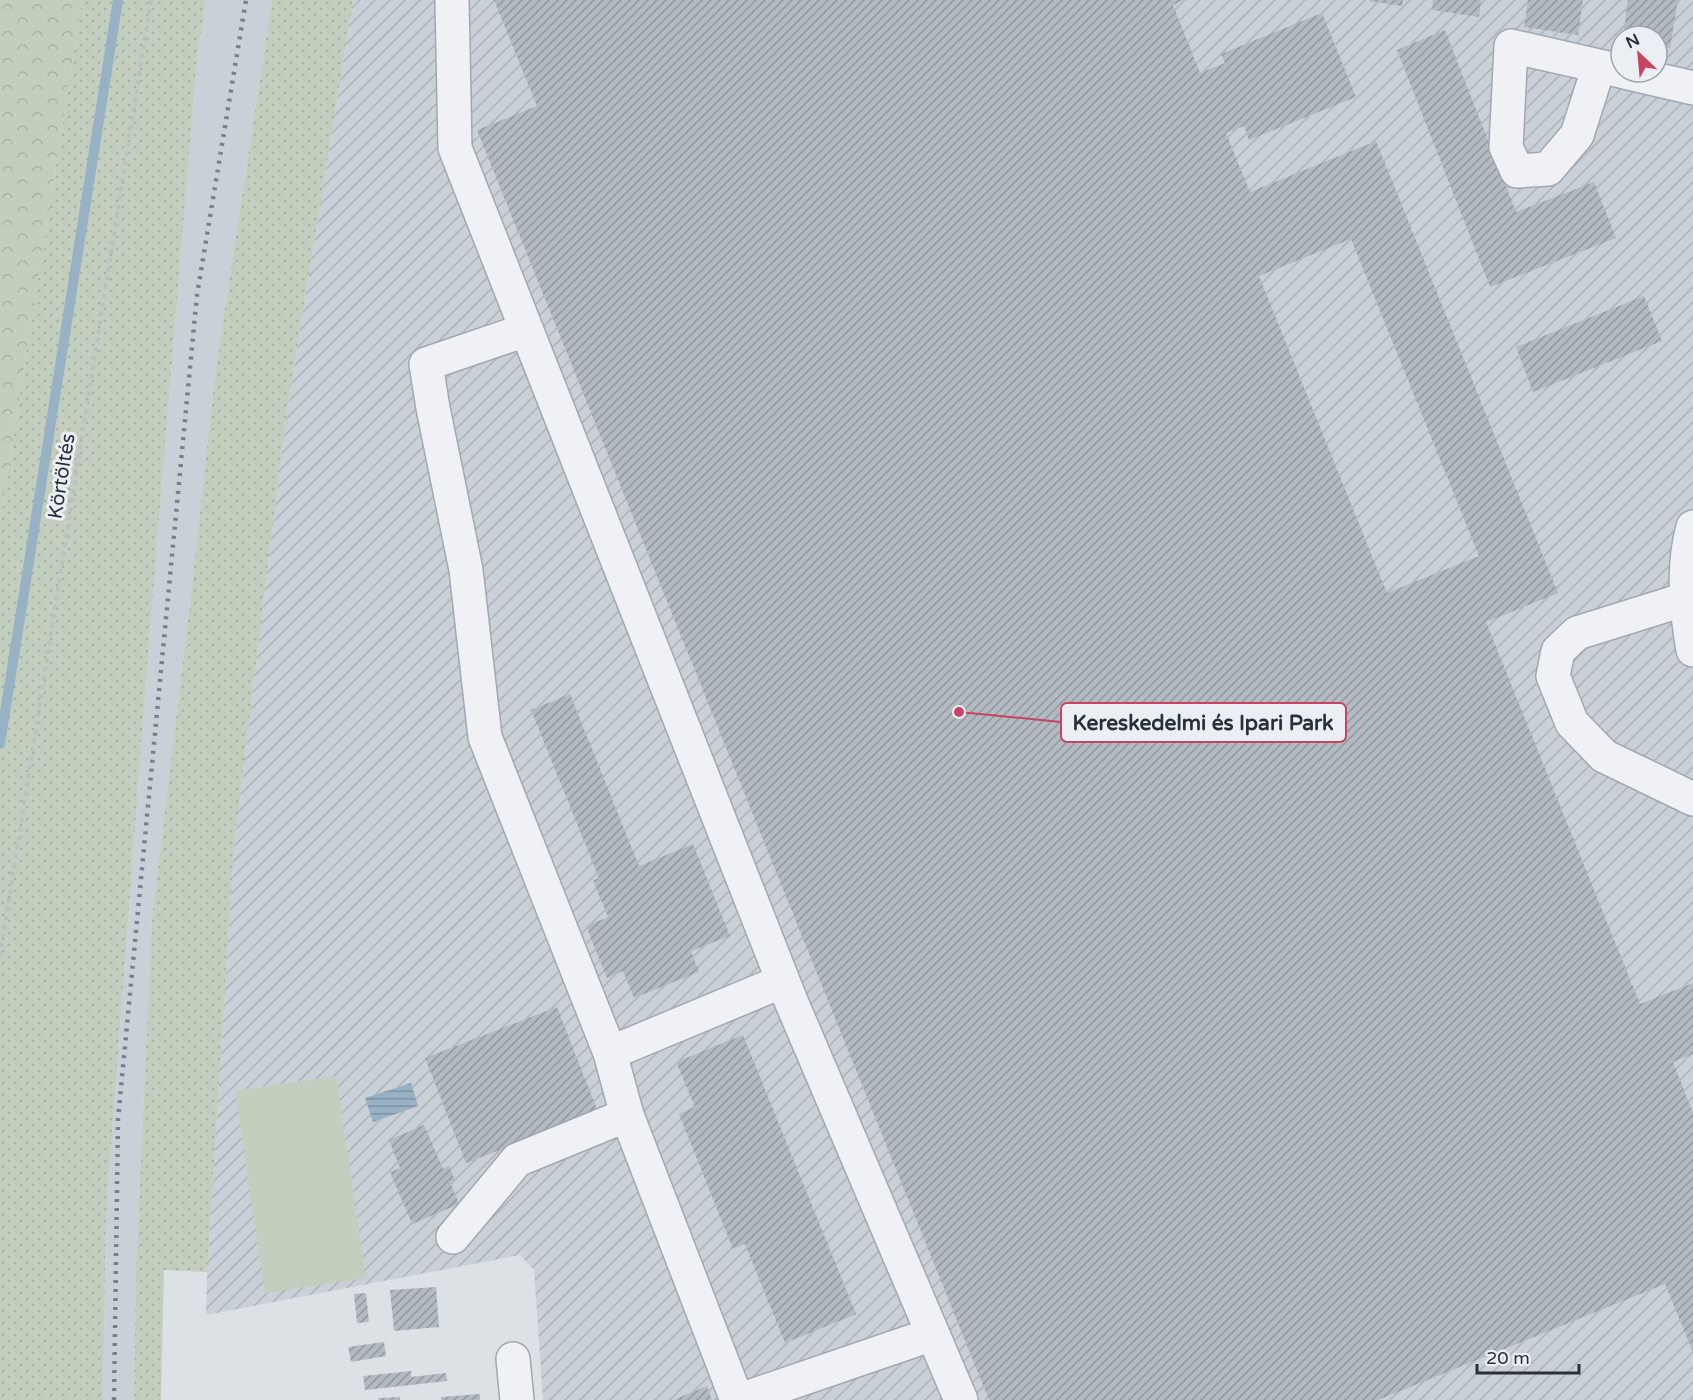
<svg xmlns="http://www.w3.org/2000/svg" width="1693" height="1400" font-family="'Varela Round',sans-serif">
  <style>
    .built { fill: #cad0d7 }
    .industrial { fill: url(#industrial-furrows); fill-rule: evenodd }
    .green { fill: url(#green-dots) }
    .forest { fill: url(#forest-crowns) }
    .pitch { fill: #c3cfbe }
    .water { fill: url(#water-rules) }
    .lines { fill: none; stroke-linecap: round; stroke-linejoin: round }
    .stream { stroke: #98b1c5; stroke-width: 10 }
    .building { fill: url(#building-hatch); fill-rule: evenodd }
    .minor-casing { stroke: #a2a8af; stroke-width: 36 }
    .path { stroke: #bbbfc4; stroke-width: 4; stroke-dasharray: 4.5 4.5; stroke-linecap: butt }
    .minor { stroke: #eff1f4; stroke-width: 33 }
    .rail { stroke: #76818f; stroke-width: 4.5; stroke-dasharray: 3 6; stroke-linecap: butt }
    .labels { text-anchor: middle; stroke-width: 6; stroke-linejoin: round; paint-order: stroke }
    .street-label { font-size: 20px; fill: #27303b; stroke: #ebeff4 }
    .leader { fill: none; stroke: #c84461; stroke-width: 2 }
    .callout-dot { fill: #c84461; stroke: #ebeff4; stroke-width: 2 }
    .callout { fill: #ebeff4; stroke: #c84461; stroke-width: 2 }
    .callout-label { font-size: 21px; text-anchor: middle; font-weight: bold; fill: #27303b }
  </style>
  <defs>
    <pattern id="industrial-furrows" width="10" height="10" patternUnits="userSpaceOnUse" patternTransform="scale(1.5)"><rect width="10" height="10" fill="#cad0d7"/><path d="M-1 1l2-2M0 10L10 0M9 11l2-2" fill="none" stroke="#aeb3b9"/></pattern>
    <pattern id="green-dots" width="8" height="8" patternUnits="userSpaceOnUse" patternTransform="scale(1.5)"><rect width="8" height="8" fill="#c3cfbe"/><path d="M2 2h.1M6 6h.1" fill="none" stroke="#a8b2a4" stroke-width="1.8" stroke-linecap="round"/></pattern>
    <pattern id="forest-crowns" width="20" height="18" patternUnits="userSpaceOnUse" patternTransform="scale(1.5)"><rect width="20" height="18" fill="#c3cfbe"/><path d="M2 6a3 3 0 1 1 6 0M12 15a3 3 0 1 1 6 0" fill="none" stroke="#a8b2a4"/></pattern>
    <pattern id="water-rules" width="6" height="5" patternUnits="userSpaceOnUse" patternTransform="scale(1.5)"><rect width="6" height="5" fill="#98b1c5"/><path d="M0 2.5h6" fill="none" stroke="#7c90a1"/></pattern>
    <pattern id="building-hatch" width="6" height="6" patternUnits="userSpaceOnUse" patternTransform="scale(1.5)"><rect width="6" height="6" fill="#b4bac2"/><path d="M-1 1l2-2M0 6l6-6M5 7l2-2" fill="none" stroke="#92989f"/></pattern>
  </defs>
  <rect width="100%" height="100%" fill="#dce1e6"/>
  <path class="built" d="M206,0h66l-57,374 -24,220 -39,324 -16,348 -2,134h-31l3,-186 43,-572 48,-585z"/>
  <path class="industrial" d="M353,0h1340v1400h-1150l-9,-130 -14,-15 -314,60 1,-43 27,-425 51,-424zM1621,36h36v36h-36z"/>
  <path class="green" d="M82,0h124l-9,57 -48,585 -43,572 -3,186h-103v-879z
    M272,0h81l-68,423 -51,424 -27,425 -43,-2 -3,130h-27l2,-134 16,-348 39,-324 24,-220z"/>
  <path class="forest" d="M0,0h82l-82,521z"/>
  <path class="pitch" d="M336,1076l30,202 -101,15 -30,-202z"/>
  <path class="water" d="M411,1083l7,23 -45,16 -8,-24z"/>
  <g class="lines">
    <path class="stream" d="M0,744l118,-744"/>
  </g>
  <path class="building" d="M494,0h690l-11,5 27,68 25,-10 -4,-9 101,-41 34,84 -107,43 -5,-14 -18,7 24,59 126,-51 182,452 -72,29 154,382 53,-21v71l-20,8 20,51v239l-28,-68 -287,116h-389l-512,-1270 60,-24zM1351,239l128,317 -92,37 -128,-317z
    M1369,0h34l-1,6 -33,-5z
    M1433,0h48l-2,17 -47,-7z
    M1528,0h55l-5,35 -54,-8z
    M1628,0h50l-8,48 -13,-2v-10h-34z
    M1445,30l71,182 78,-30 22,56 -126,49 -93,-237z
    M1644,296l18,45 -129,51 -17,-45z
    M570,694l69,172 54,-22 37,92 -39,15 8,21 -65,26 -11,-27 -16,7 -21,-52 22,-9 -15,-37 6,-2 -68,-168z
    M557,1007l41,105 -132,51 -41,-105z
    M743,1035l113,279 -71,29 -40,-99 -12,5 -54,-135 16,-7 -19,-45z
    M424,1125l19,44 6,-3 6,14 -5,2 9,22 -47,20 -22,-52 10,-4 -11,-28z
    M436,1287l3,40 -45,4 -4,-41z
    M366,1293l3,29 -12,1 -3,-29z
    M384,1342l2,14 -35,6 -3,-15z
    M411,1371v6l35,-4 1,8 -82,9 -2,-14z
    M707,1386l5,14h-39z
    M480,1394v6h-39v-3z
    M400,1397v3h-22v-2z"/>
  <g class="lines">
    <g class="minor-casing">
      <path id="minor" d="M452,0l3,148 336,853 170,399
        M1599,66l-22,69 -29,34 -31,2 -11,-24 5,-101 110,25
        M1624,72l69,16
        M526,330l-100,34 7,44 33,162 19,167 125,316 173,-72
        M1693,527c-11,40 -7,82 0,123
        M1686,599l-109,34 -19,18 -5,25 19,47 32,33 89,43
        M627,1115l110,285
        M453,1237l64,-77 110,-45 -17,-62
        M513,1359l4,41
        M740,1400l193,-66"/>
    </g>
    <path class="path" d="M0,956l151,-956"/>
    <use href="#minor" class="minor"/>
    <path class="rail" d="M114,1400l4,-281 79,-824 49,-295"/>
  </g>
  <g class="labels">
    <g class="street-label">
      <text transform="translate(61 476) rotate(-81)" y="7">Körtöltés</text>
    </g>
  </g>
  <path class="leader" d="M959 712L1061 722"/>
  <circle class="callout-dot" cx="959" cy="712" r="6"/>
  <rect class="callout" x="1061" y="703" width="285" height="39" rx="6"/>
  <g class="callout-label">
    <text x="1203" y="730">Kereskedelmi és Ipari Park</text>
  </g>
  <g transform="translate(1639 54) rotate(334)"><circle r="28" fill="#ebeff4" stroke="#9da3aa" stroke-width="1.5"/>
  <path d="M0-4.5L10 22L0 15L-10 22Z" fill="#c84461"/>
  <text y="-9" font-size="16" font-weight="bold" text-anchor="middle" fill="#27303b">N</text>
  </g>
  <path d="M1477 1364v9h102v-9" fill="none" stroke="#27303b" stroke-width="3"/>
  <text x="1486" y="1364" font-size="18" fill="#27303b" stroke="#ebeff4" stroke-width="4.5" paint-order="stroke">20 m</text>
</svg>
